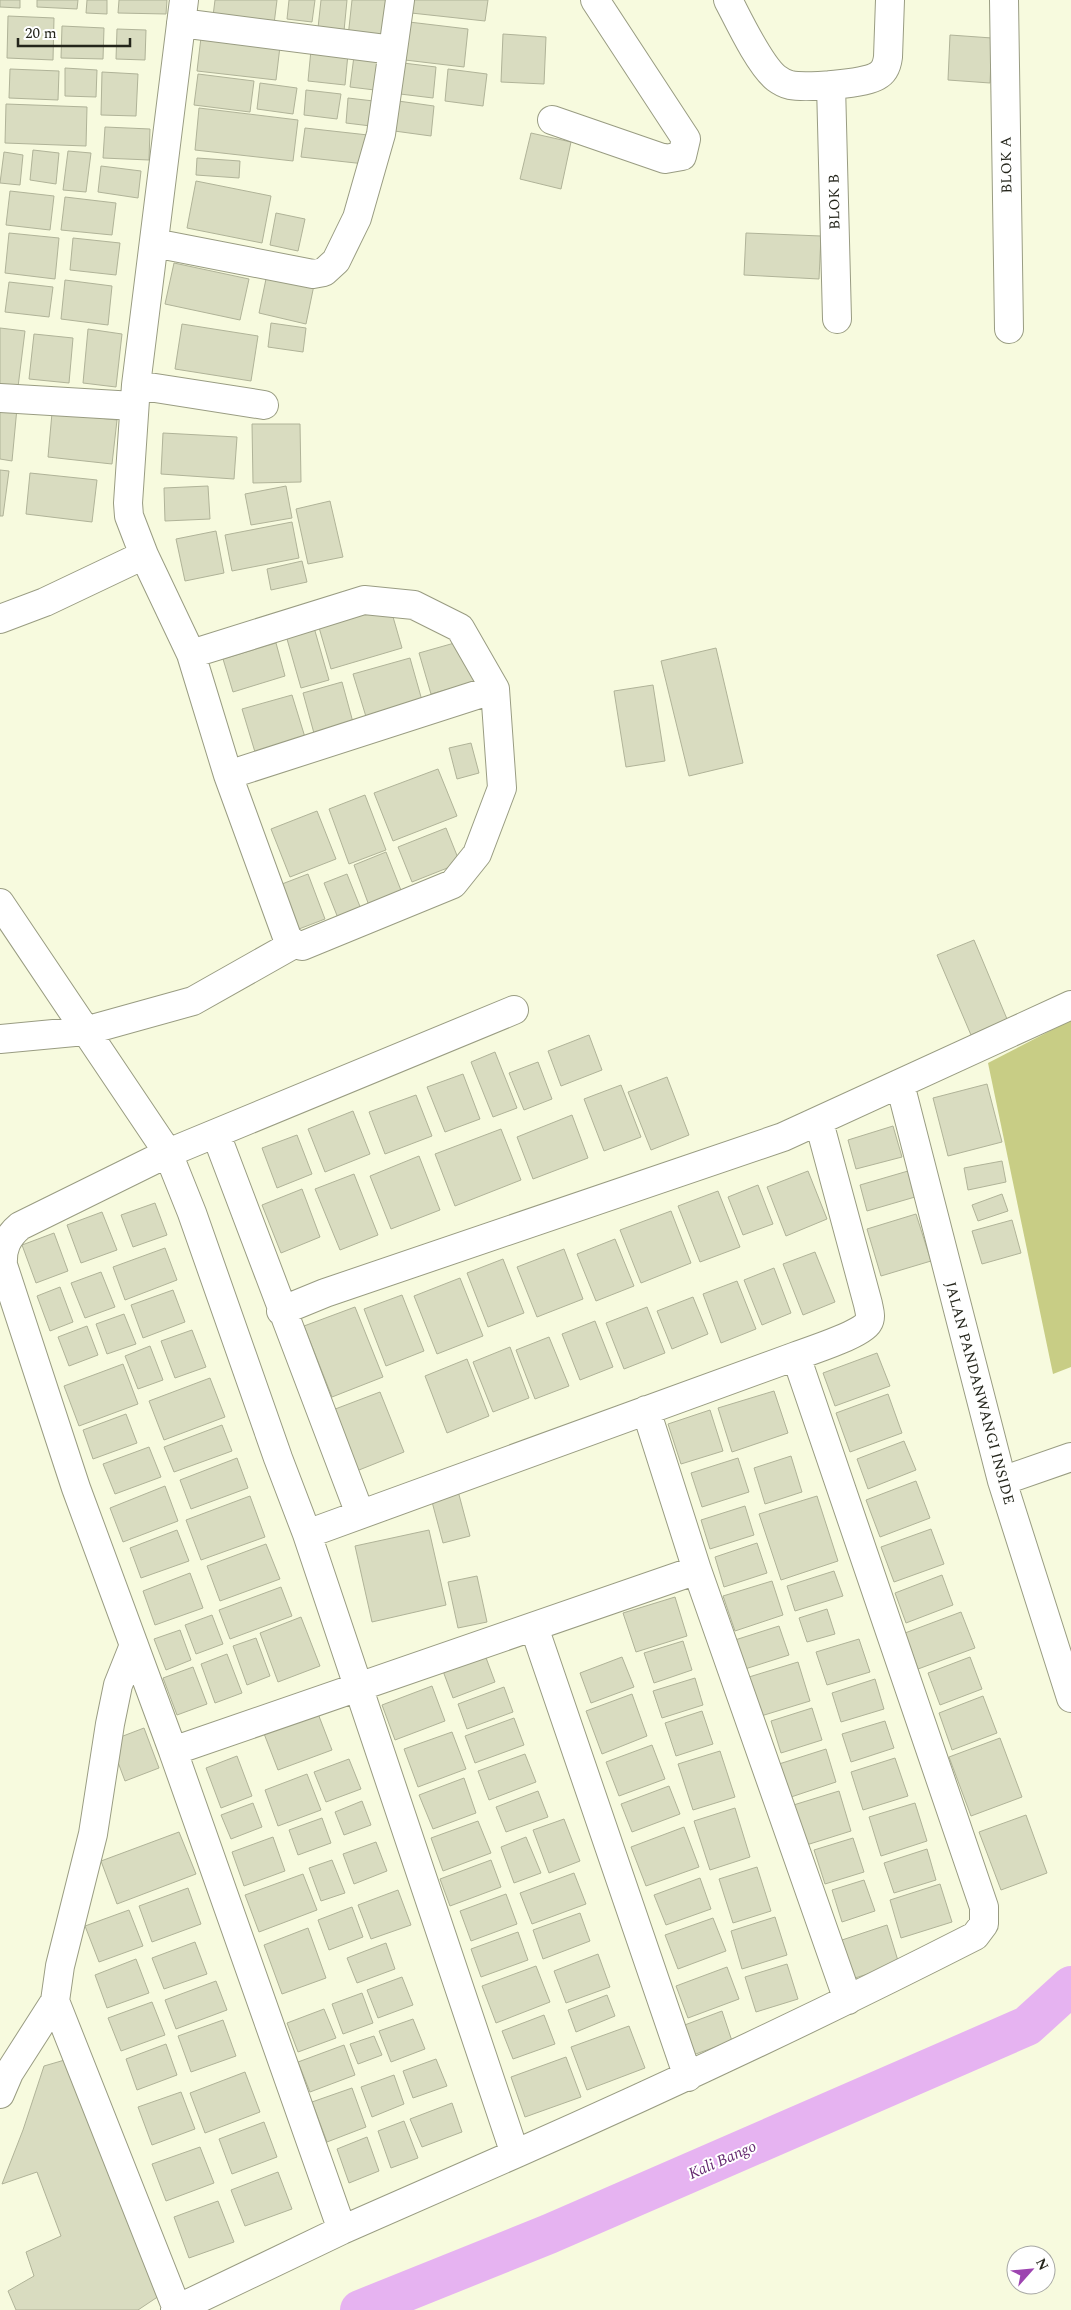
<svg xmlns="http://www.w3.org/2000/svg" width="1071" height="2310" font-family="Spectral,serif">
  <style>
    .green { fill: #c8cd85 }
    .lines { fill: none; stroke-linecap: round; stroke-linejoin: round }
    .canal { stroke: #e6b3f1; stroke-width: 40 }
    .building { fill: #d9dcc0; stroke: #b0b398 }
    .minor-casing { stroke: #999c82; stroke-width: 30 }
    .minor { stroke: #fff; stroke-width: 28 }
    .labels { text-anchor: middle; stroke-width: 4; stroke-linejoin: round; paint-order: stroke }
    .street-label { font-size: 15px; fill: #24251b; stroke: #fff }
    .water-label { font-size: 16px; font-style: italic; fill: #642870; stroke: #fff }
  </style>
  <rect width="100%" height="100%" fill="#f7fade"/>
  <path class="green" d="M1071,1020v347l-18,7 -65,-311z"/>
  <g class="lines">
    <path class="canal" d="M360,2310l189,-76 478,-208 44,-40"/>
  </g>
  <path class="building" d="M0,0h20v8l-20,-1z
    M37,0h41l-1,9 -40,-2z
    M87,0h20v14l-21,-1z
    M119,0h48l-1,14 -48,-1z
    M215,0h62l-3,24 -61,-8z
    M289,0h26l-3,22 -25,-3z
    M321,0h26l-3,31 -26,-3z
    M352,0h44l-5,42 -43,-5z
    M403,0h85l-3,21 -83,-9z
    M8,16l46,2 -1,42 -46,-2z
    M409,22l59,7 -4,38 -59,-7z
    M62,26l42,2 -1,31 -42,-1z
    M117,29l29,1 -1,30 -29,-1z
    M202,29l79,9 -5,42 -79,-9z
    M503,34l43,3 -2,47 -43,-2z
    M950,35l42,3 -2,45 -42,-3z
    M311,50l37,4 -3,31 -37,-4z
    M354,56l33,3 -4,32 -33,-4z
    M395,62l41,5 -3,31 -41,-5z
    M65,68l32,2 -1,27 -31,-1z
    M10,69l49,2 -1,29 -49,-2z
    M448,69l39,5 -4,32 -38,-5z
    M102,72l36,2 -2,42 -35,-1z
    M198,74l56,7 -4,31 -56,-7z
    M260,83l37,5 -4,26 -36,-5z
    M306,90l35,4 -4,25 -33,-4z
    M348,98l34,4 -3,25 -33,-4z
    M391,100l43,6 -3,30 -44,-6z
    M6,104l81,3 -1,39 -81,-3z
    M199,108l99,12 -5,41 -98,-11z
    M105,127l45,2 -1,31 -46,-2z
    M305,128l63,7 -3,29 -64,-7z
    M531,133l40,9 -10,47 -41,-10z
    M33,150l26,3 -3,31 -26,-4z
    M68,151l23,2 -5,39 -23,-2z
    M4,152l19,3 -3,30 -20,-2z
    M197,158l43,3 -1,17 -43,-3z
    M101,166l40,5 -3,27 -40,-6z
    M196,181l75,15 -9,47 -75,-15z
    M10,191l44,5 -4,34 -44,-5z
    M65,197l51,6 -4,32 -51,-5z
    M276,213l29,6 -7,32 -28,-6z
    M9,233l50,5 -4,41 -50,-6z
    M746,233l75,3 -2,43 -75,-4z
    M73,238l47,5 -4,32 -46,-5z
    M174,263l75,16 -9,41 -75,-16z
    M267,274l47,11 -8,39 -47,-11z
    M65,280l47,6 -4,39 -47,-6z
    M9,282l44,5 -4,30 -44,-5z
    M271,323l35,5 -3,24 -35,-5z
    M182,324l76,12 -7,45 -76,-12z
    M0,328l25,3 -7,56 -18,-2z
    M88,329l34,5 -6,53 -33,-4z
    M34,334l39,4 -4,45 -40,-4z
    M0,407l17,1 -5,53 -12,-2z
    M52,413l65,7 -5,44 -64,-7z
    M252,424h48l1,58 -48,1z
    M163,433l74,4 -3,42 -73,-5z
    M0,470l9,1 -6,45h-3z
    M30,473l67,7 -5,42 -66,-8z
    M208,486l2,33 -45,2 -1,-33z
    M286,486l6,32 -41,7 -6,-31z
    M330,501l13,56 -35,7 -12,-55z
    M292,522l7,36 -67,13 -7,-36z
    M216,531l8,42 -39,8 -9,-42z
    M302,561l5,21 -36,8 -4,-21z
    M389,603l13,45 -71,21 -13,-45z
    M313,624l16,56 -28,8 -16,-56z
    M465,640l13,41 -47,13 -12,-41z
    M276,643l9,33 -52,16 -10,-33z
    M716,648l27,115 -54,13 -28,-115z
    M410,658l13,46 -56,16 -14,-46z
    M342,682l12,44 -39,11 -12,-44z
    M653,685l12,76 -39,6 -12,-76z
    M292,695l16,52 -50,15 -16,-53z
    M471,743l8,30 -22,6 -8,-31z
    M438,769l19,47 -64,25 -19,-48z
    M365,795l21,55 -37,14 -20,-55z
    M317,811l19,48 -46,18 -19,-48z
    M446,828l14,35 -48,19 -14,-35z
    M386,852l18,46 -33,13 -17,-46z
    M308,874l17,45 -26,10 -17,-45z
    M347,874l16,40 -23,9 -16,-40z
    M974,940l33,79 -36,16 -34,-80z
    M589,1035l13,35 -41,16 -13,-35z
    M495,1052l22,56 -24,9 -22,-55z
    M538,1062l14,37 -28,11 -15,-37z
    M463,1074l17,45 -35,13 -18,-45z
    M667,1077l22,58 -38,15 -23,-58z
    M987,1084l15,58 -54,14 -15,-58z
    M621,1085l20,52 -37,14 -20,-52z
    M416,1095l16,41 -47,18 -16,-42z
    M353,1111l17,43 -45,18 -17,-43z
    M572,1115l16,43 -55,21 -16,-42z
    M893,1126l9,31 -46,12 -8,-29z
    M501,1129l20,51 -66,26 -20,-52z
    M297,1135l15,39 -35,14 -15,-40z
    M419,1156l21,54 -49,19 -21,-53z
    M1002,1161l4,21 -38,8 -4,-22z
    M808,1171l19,48 -41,17 -19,-49z
    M908,1171l7,26 -48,14 -7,-26z
    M354,1174l24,61 -38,15 -25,-61z
    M758,1185l15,39 -30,11 -15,-38z
    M302,1189l18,48 -39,16 -19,-48z
    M718,1191l22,56 -40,15 -22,-56z
    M1002,1194l6,17 -30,10 -6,-16z
    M155,1203l12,32 -34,12 -12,-32z
    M671,1211l20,52 -50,20 -21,-53z
    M102,1212l15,38 -36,13 -14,-38z
    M916,1214l15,47 -50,15 -14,-47z
    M1012,1220l9,33 -39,11 -10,-33z
    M54,1233l14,38 -32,12 -14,-38z
    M615,1239l19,47 -38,15 -19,-47z
    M165,1248l12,32 -52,20 -12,-33z
    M564,1249l19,50 -46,18 -20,-50z
    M815,1252l20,50 -32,13 -20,-51z
    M503,1259l21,54 -36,14 -21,-54z
    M774,1268l17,45 -29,12 -18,-45z
    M101,1272l14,35 -30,11 -14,-35z
    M460,1278l23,58 -46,18 -23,-58z
    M737,1281l19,48 -35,14 -18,-49z
    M60,1287l13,35 -23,9 -13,-35z
    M173,1290l12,32 -42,16 -12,-33z
    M402,1295l22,56 -38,15 -22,-57z
    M693,1297l15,37 -36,15 -15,-38z
    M355,1307l28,70 -51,20 -28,-71z
    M647,1307l18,46 -41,16 -18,-46z
    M124,1314l12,30 -29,10 -11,-30z
    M595,1321l18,46 -33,13 -18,-46z
    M87,1326l11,29 -29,11 -11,-29z
    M192,1330l14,37 -31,11 -14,-37z
    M549,1337l20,49 -34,13 -19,-49z
    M150,1346l13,34 -25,9 -13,-33z
    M510,1347l19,51 -36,14 -20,-50z
    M877,1353l13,33 -55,20 -12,-33z
    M467,1359l22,57 -42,17 -22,-57z
    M123,1364l15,40 -59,22 -15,-40z
    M210,1378l15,39 -61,23 -15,-39z
    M774,1391l14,42 -56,19 -14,-44z
    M380,1392l24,60 -50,20 -24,-61z
    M888,1394l14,39 -52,19 -14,-39z
    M710,1410l13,41 -42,13 -13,-40z
    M126,1414l11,29 -44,16 -10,-29z
    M222,1425l10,26 -58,21 -10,-25z
    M904,1441l12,29 -48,19 -11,-30z
    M149,1447l12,30 -46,17 -12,-30z
    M791,1456l11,36 -37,12 -11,-36z
    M237,1458l11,30 -57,21 -11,-29z
    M738,1458l11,34 -47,15 -11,-34z
    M916,1481l14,37 -50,19 -14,-37z
    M165,1486l13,35 -55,21 -13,-34z
    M458,1491l12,45 -27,7 -12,-45z
    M250,1496l15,41 -64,23 -15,-40z
    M817,1496l21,65 -57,19 -22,-66z
    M745,1506l9,29 -44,14 -9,-29z
    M931,1529l13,35 -50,18 -13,-35z
    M177,1530l12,31 -48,17 -11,-30z
    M429,1530l17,75 -74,17 -17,-76z
    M757,1543l10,30 -43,14 -9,-30z
    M266,1544l14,35 -60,22 -13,-35z
    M834,1571l9,25 -48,15 -8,-25z
    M190,1573l13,35 -48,17 -12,-34z
    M942,1575l11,30 -47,18 -11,-30z
    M477,1576l10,46 -29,6 -10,-46z
    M772,1581l11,34 -48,16 -12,-35z
    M281,1587l11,29 -62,23 -11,-29z
    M675,1597l12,39 -51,16 -13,-39z
    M827,1609l8,25 -28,8 -8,-24z
    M961,1612l14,36 -57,21 -13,-36z
    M212,1615l11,29 -27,10 -11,-29z
    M301,1617l19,49 -42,16 -18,-49z
    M779,1626l10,29 -44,14 -10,-29z
    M180,1630l11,30 -25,10 -12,-31z
    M256,1638l14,38 -23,9 -14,-39z
    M859,1639l11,33 -43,13 -11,-33z
    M683,1641l9,29 -38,13 -10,-30z
    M227,1654l15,39 -27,10 -14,-39z
    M485,1655l10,27 -42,16 -10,-27z
    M622,1657l12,30 -43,16 -11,-30z
    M970,1657l12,32 -42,16 -12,-32z
    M798,1662l12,39 -49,15 -12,-39z
    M193,1667l14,37 -30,11 -14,-37z
    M695,1678l8,27 -41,13 -9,-27z
    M875,1679l9,30 -43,13 -9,-29z
    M432,1686l13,35 -50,19 -13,-35z
    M504,1687l9,25 -46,17 -9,-25z
    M632,1694l15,42 -45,18 -16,-43z
    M983,1696l14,37 -45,17 -13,-37z
    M812,1708l10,32 -41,13 -10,-32z
    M317,1711l15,39 -54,20 -15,-39z
    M702,1711l11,33 -37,12 -11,-33z
    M514,1718l10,27 -49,18 -10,-27z
    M885,1721l9,27 -43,14 -9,-28z
    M144,1728l15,40 -34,13 -15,-40z
    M452,1732l14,37 -48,18 -14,-38z
    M1000,1738l22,59 -51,19 -22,-59z
    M652,1745l13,34 -46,17 -13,-34z
    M826,1749l10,33 -45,15 -12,-33z
    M720,1751l15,46 -42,13 -15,-46z
    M525,1754l11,28 -47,18 -11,-29z
    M237,1756l15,40 -31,12 -15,-40z
    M895,1758l13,38 -45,14 -12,-38z
    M349,1759l12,30 -35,13 -12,-30z
    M307,1774l14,36 -43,16 -13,-36z
    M464,1778l12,35 -43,16 -14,-34z
    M669,1786l11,28 -48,18 -11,-28z
    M538,1791l10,26 -42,15 -10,-25z
    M839,1791l12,40 -51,16 -13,-40z
    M362,1801l9,24 -27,10 -9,-23z
    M253,1803l9,24 -31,12 -10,-24z
    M915,1803l12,38 -46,15 -12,-39z
    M735,1808l15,49 -40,13 -16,-49z
    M1026,1815l21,58 -46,17 -22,-58z
    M322,1818l9,25 -33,12 -9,-25z
    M564,1819l16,42 -31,12 -16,-43z
    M478,1821l13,32 -48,18 -12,-33z
    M684,1827l15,40 -53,19 -15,-39z
    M179,1832l17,42 -79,30 -16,-43z
    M273,1837l12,34 -41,15 -12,-34z
    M526,1837l15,36 -27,10 -13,-36z
    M853,1838l11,34 -39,12 -11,-34z
    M376,1842l11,29 -33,13 -11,-30z
    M927,1849l9,31 -42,13 -10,-30z
    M332,1860l13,33 -24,8 -12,-33z
    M491,1860l10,27 -51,19 -10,-27z
    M757,1867l14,44 -38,12 -14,-44z
    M574,1873l12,31 -54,20 -12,-31z
    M303,1874l14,36 -58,22 -14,-37z
    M700,1878l11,31 -45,16 -12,-30z
    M864,1880l11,31 -33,11 -10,-32z
    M940,1884l12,38 -51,16 -11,-38z
    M188,1888l13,36 -49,18 -13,-36z
    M398,1890l13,35 -40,14 -13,-34z
    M506,1894l11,30 -46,17 -11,-30z
    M352,1907l11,30 -34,13 -11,-30z
    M129,1910l14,36 -44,16 -14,-36z
    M580,1913l10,28 -47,18 -10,-29z
    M775,1917l12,38 -45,14 -11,-38z
    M713,1918l13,33 -48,18 -13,-34z
    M887,1925l12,39 -47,15 -13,-38z
    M308,1928l18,50 -44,16 -18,-49z
    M518,1932l10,28 -47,17 -10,-28z
    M195,1942l12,32 -43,15 -12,-31z
    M386,1943l9,26 -38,14 -10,-25z
    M598,1954l12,33 -44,16 -12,-32z
    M136,1959l13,34 -42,15 -12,-33z
    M787,1964l11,35 -42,13 -11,-35z
    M536,1966l14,36 -54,21 -14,-37z
    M727,1967l12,32 -51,19 -12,-32z
    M402,1977l11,28 -35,13 -11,-28z
    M216,1981l11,29 -51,19 -11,-29z
    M362,1993l11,30 -30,11 -11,-30z
    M607,1995l8,21 -39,16 -8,-22z
    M152,2002l13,33 -44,16 -13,-33z
    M324,2009l12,29 -38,14 -11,-29z
    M722,2011l10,30 -39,14 -11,-29z
    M544,2015l11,29 -42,15 -11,-28z
    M413,2019l12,30 -34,13 -12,-31z
    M223,2020l13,36 -45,16 -13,-36z
    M629,2026l16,42 -58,22 -16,-43z
    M374,2036l8,19 -24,9 -8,-20z
    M166,2044l11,31 -40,15 -11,-31z
    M344,2045l11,30 -45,17 -12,-30z
    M75,2057l84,239 -21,14h-122l-8,-19 26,-15 -8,-24 35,-16 -24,-64 -35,12 21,-54 21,-64z
    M566,2057l15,40 -56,20 -14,-40z
    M436,2059l11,27 -34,12 -10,-27z
    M245,2072l15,40 -55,21 -15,-40z
    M394,2075l10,29 -32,13 -11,-30z
    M352,2088l14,39 -39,15 -15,-40z
    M181,2092l14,37 -43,16 -14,-38z
    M452,2103l10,29 -40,15 -12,-28z
    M404,2121l14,37 -27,10 -13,-37z
    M264,2122l13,35 -45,17 -13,-35z
    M367,2137l12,34 -30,12 -12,-34z
    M200,2147l14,36 -48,18 -14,-37z
    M278,2172l14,37 -47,17 -14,-36z
    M218,2201l16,41 -45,16 -15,-41z"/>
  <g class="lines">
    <g class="minor-casing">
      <path id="minor" d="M184,0l-48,385 -8,118 1,13 15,39 47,99 37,121 59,162 7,7 8,2 151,-62 24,-30 25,-66 -7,-99 -35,-61 -46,-23 -50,-5 -173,54
        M728,0c11,21 31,64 48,78 4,3 10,6 14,7 15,3 75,-1 87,-9 8,-4 10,-11 11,-19l2,-57
        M1004,0l5,329
        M393,50l7,-50
        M831,85l6,234
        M552,120l113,39 17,-3 4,-17 -91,-139
        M154,243l159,31 11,-2 12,-11 21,-43 24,-84 12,-84 -212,-27
        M136,385l128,20
        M0,398l134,8
        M0,619l45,-17 99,-47
        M228,775l267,-86
        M0,903l168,250 24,60 86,245 29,76 208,620 -173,76 -167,80
        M0,1039l85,-8 108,-30 101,-57
        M900,1084l102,397 69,217
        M216,1134l144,380
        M281,1311l44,-18 458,-156 288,-132
        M646,1410l51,160 151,430
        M1002,1481l69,-24
        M307,1534l489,-178c14,-5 66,-22 72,-33 4,-6 1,-13 0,-19l-49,-182
        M534,1627l154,450
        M134,1645l-16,40 -8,39 -17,110 -33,132 -5,35 122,308
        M173,1751l-97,-263 -73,-223c-1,-17 4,-28 17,-39l148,-73 346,-143
        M0,2094l9,-21 46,-72
        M515,2154c156,-69 309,-141 460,-218l9,-12v-17l-188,-551
        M342,2230l-169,-479 524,-181"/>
    </g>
    <use href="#minor" class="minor"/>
  </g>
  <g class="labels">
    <g class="street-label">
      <text transform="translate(1006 165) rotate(-91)" y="5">BLOK A</text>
      <text transform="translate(834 202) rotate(-91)" y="5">BLOK B</text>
      <text transform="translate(980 1393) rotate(75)" y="5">JALAN PANDANWANGI INSIDE</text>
    </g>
    <g class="water-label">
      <text transform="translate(722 2159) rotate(-24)" y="6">Kali Bango</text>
    </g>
  </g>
  <g transform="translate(1031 2270) rotate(63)"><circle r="24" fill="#ffffff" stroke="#a7a8a4"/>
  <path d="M0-4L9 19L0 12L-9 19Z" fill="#9d44b0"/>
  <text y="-8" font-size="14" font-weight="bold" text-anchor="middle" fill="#24251b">N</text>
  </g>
  <path d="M18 38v8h112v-8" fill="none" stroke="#24251b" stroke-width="2.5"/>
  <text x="25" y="38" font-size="15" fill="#24251b" stroke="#ffffff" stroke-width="4" paint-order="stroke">20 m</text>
</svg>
